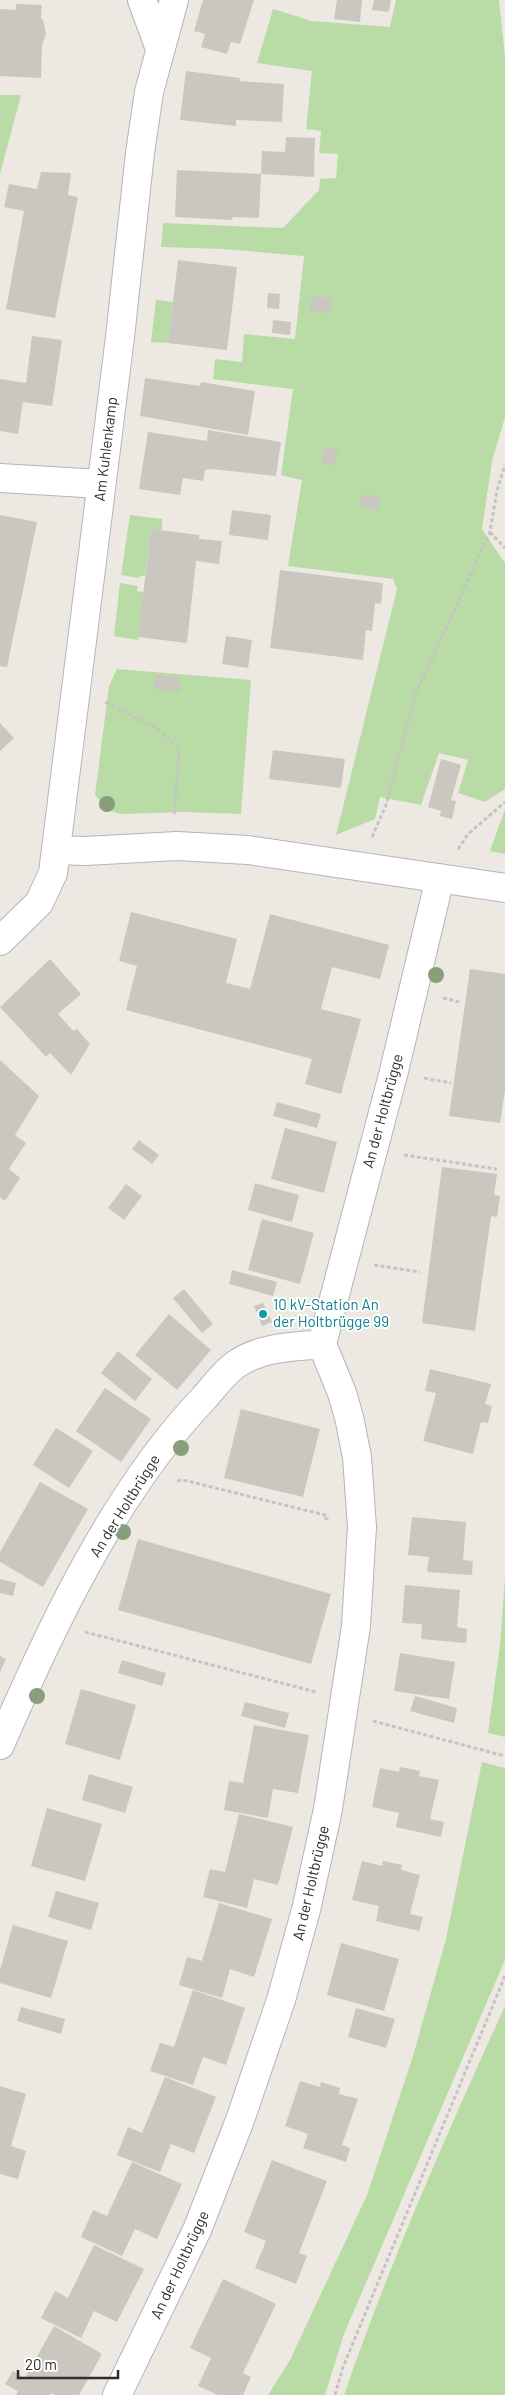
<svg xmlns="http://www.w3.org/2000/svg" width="505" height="2395" font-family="Barlow,sans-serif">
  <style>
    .green { fill: #b9dca6 }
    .building { fill: #cac6c0 }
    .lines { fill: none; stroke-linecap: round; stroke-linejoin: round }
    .minor-casing { stroke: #b3b4bc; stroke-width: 30 }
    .path { stroke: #c4c4c4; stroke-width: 3; stroke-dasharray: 4 2.5; stroke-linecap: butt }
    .minor { stroke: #fff; stroke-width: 28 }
    .tree { fill: #879f7a }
    .culture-dot { fill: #0f9aa8; stroke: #fff; stroke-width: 2 }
    .labels { text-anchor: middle; stroke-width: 4; stroke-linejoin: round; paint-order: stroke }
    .street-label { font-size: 15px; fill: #2e2e2e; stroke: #fff }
    .culture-label { font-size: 15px; fill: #0d838f; stroke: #fff; text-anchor: start }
  </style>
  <rect width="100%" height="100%" fill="#ede8e2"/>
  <path class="green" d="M396,0h103l6,56v361l-13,44 -10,68 23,34v226l-20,13 -27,-9 10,-33 -29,-7 -18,52 -41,-8 -5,22 -39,16 61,-246 -4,-10 -105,-13 14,-86 -21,-5 12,-86 -80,-10 2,-20 27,3 2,-28 51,5 9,-83 -80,-7 -63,-2 2,-24 120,5 36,-38 1,-11 16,-1 2,-24 -19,-1 2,-22 -15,-2 6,-58 -55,-8 16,-54 39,12 78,6z
    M0,95h21l-21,79z
    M156,300l17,2 -5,41 -17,-1z
    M130,515l32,4v12l-11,-1 -6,46h-5l-1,2 -18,-3z
    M120,583l18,3 -1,5 7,1 -6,48 -24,-4z
    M117,669l134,11 -10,134 -55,-2 -65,2c-13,-3 -19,-9 -26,-19l14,-109z
    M505,809v45l-15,-3z
    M505,1579v158l-17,-4 12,-88z
    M482,1762l23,6v192l-161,374 -19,61h-57l22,-35 77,-165 46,-139 33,-117z
    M505,2006v389h-161c46,-133 103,-262 161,-389z"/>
  <path class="building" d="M203,0h51l-14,44 -9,-2 -4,12 -26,-7 4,-13 -11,-3z
    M337,0h25l-2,22 -26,-3z
    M374,0h17l-2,12 -17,-2z
    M16,4l26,1 -1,14h2l3,15 -4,11 -1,33 -41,-2v-67l16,1z
    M186,71l54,7 -1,3 45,3 -2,38 -46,-2v6l-56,-6z
    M286,137l29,1 -1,39 -53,-3 1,-23 23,1z
    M177,170l84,4 -2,44 -26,-1 -1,3 -57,-3z
    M41,172l30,1 -3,22 10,2 -23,121 -49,-9 18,-98 -20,-4 5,-23 28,5z
    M178,260l59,7 -10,83 -59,-7z
    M268,293l12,1 -1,15 -12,-1z
    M311,297l21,1 -2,15 -20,-1z
    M273,320l18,2 -1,13 -18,-2z
    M32,336l30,4 -10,66 -29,-4 -5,32 -18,-3v-52l26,4z
    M145,378l55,8 1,-4 54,9 -7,44 -108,-19z
    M208,430l73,12 -5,34 -65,-7 -6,1 -2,11 -20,-3 -3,17 -41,-6 9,-57 59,9z
    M324,447l14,2 -3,17 -13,-2z
    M362,494l18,2 -2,14 -18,-3z
    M232,510l39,5 -3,25 -39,-5z
    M0,515l37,7 -30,145 -7,-1z
    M151,529l48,6v4l23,2 -3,23 -23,-3 -9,82 -49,-6z
    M280,570l103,13 -2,21 -6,-1 -3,28 -6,-1 -3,30 -93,-12z
    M226,636l26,4 -4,28 -26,-4z
    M155,675l26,2 -1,15 -26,-3z
    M0,723l14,15 -14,13z
    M273,750l72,9 -4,29 -72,-9z
    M441,759l20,6 -10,35 5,1 -4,18 -12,-3 1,-5 -13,-4z
    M131,912l106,27 -11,44 24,6 20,-75 119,31 -9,34 -48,-12 -11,42 40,10 -20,75 -36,-10 7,-25 -186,-49 11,-44 -18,-5z
    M50,959l31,35 -23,20 15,17 4,-2 13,15 -19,31 -21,-22 -4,4 -46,-50z
    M470,969l35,5v117l-5,32 -51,-7z
    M0,1060l39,36 -24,39 11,8 -17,26 11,9 -15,23 -5,-4z
    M277,1102l44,12 -4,14 -44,-12z
    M285,1128l52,14 -13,51 -53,-14z
    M139,1140l20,15 -7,9 -20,-15z
    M442,1167l55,7 -3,21 6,1 -3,21 -6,-1 -16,115 -53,-8z
    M255,1183l44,12 -7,27 -44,-12z
    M126,1184l16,12 -18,24 -16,-12z
    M262,1219l52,14 -14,51 -52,-14z
    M232,1270l45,12 -4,14 -44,-12z
    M184,1289l29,35 -11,9 -29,-35z
    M263,1303l9,19 -10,4 -8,-20z
    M169,1314l42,36 -34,40 -42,-35z
    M118,1351l34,28 -17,22 -34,-28z
    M430,1369l61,15 -6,20 7,2 -4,17 -7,-1 -8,32 -50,-13 13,-48 -11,-2z
    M105,1388l46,31 -30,43 -45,-31z
    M241,1409l79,20 -17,68 -79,-19z
    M56,1428l37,23 -24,37 -36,-23z
    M40,1482l48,27 -45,78 -43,-25v-10z
    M412,1517l54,5 -3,38 10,1 -1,14 -45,-3 2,-15 -21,-2z
    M138,1539l193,55 -20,70 -193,-54z
    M0,1579l16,4 -3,13 -13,-3z
    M405,1585l55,5 -3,37 10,2 -1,14 -45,-4 1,-15 -20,-1z
    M400,1653l55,9 -6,37 -55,-8z
    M0,1656l6,3 -6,13z
    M122,1660l44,13 -4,13 -44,-13z
    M81,1689l55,16 -16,55 -55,-16z
    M415,1696l42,12 -3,15 -44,-12z
    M245,1702l44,11 -4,15 -44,-12z
    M254,1725l55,10 -11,58 -25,-4 -5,29 -44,-8 5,-29 14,2z
    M400,1767l20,4 -1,5 20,4 -9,39 14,3 -3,15 -45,-10 3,-14 -27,-6 8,-39 19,4z
    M89,1774l44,13 -8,26 -43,-13z
    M47,1808l55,16 -17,57 -54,-15z
    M239,1814l54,13 -15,58 -24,-6 -7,29 -44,-11 7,-28 15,3z
    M362,1861l20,5 1,-5 19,4 -1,5 19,5 -10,39 13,3 -4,14 -43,-10 3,-15 -27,-6z
    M56,1891l43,12 -8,27 -43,-13z
    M219,1903l53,16 -18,58 -24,-8 -8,29 -43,-13 8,-28 15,4z
    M13,1925l55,16 -17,57 -51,-15v-13z
    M341,1943l58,16 -15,52 -57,-16z
    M193,1990l52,18 -19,57 -23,-8 -10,28 -43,-14 10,-28 14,4z
    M21,2007l44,12 -4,15 -44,-13z
    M356,2008l39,11 -9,29 -38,-11z
    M165,2077l51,20 -22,56 -23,-9 -11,28 -43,-17 11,-28 14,6z
    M300,2081l20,6 1,-5 19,6 -1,6 19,5 -16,46 8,3 -4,14 -43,-14 5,-14 -23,-8z
    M0,2086l26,8 -15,52 15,5 -8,28 -18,-5z
    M272,2160l55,21 -28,72 8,3 -11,28 -41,-16 11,-27 -22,-9z
    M132,2162l50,22 -25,55 -22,-10 -13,27 -41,-19 12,-27 14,6z
    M94,2245l50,24 -27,53 -23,-11 -13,27 -40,-20 14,-27 13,7z
    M223,2279l53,25 -33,69 8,4 -8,18h-25l-20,-9 13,-28 -21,-10z
    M54,2326l48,28 -23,41h-24l-4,-2 -1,2h-34l2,-4 -13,-7 8,-13 12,7z"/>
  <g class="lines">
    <g class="minor-casing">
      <path id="minor" d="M142,0l18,49
        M0,478l101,6
        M57,850l28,1 92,-5 71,4 257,38
        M0,941l39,-38 14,-30 67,-536 20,-184 9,-61 25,-92
        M0,1745c51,-118 115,-254 204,-347 10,-11 21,-27 34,-35 24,-16 55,-16 84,-19
        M117,2395l80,-165 43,-110 41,-120 25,-90 22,-101 28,-183 6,-99 -5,-70 -8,-40 -7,-24 -20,-49 72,-273 46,-193"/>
    </g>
    <path class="path" d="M490,532l15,16
      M105,702l53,27 21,20 -5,67
      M372,837l14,-32 29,-110 75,-163 7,-42 8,-25
      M458,849l10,-15 37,-32
      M443,998l16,4
      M424,1078l27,5
      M404,1155l93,14
      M374,1265l46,7
      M177,1481l6,-1 142,35 -1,3 5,1
      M85,1632l231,60
      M373,1721l132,35
      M335,2395l8,-28 162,-391"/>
    <use href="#minor" class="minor"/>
  </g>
  <g class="tree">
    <circle cx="107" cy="804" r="8"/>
    <circle cx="436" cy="975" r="8"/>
    <circle cx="181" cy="1448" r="8"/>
    <circle cx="123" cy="1532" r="8"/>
    <circle cx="37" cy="1696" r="8"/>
  </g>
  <circle class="culture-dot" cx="263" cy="1314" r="5"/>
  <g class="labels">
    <g class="street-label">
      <text transform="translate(106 449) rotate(-83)" y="5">Am Kuhlenkamp</text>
      <text transform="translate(383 1111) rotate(-75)" y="5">An der Holtbrügge</text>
      <text transform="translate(125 1506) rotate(-58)" y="5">An der Holtbrügge</text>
      <text transform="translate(311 1883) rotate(-77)" y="5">An der Holtbrügge</text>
      <text transform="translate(180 2265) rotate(-65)" y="5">An der Holtbrügge</text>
    </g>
    <g class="culture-label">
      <text x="273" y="1310">10 kV-Station An<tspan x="273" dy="17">der Holtbrügge 99</tspan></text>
    </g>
  </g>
  <path d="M18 2370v8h100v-8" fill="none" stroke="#2e2e2e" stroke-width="2.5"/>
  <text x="25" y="2370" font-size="15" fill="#2e2e2e" stroke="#ffffff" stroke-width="4" paint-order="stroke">20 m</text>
</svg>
